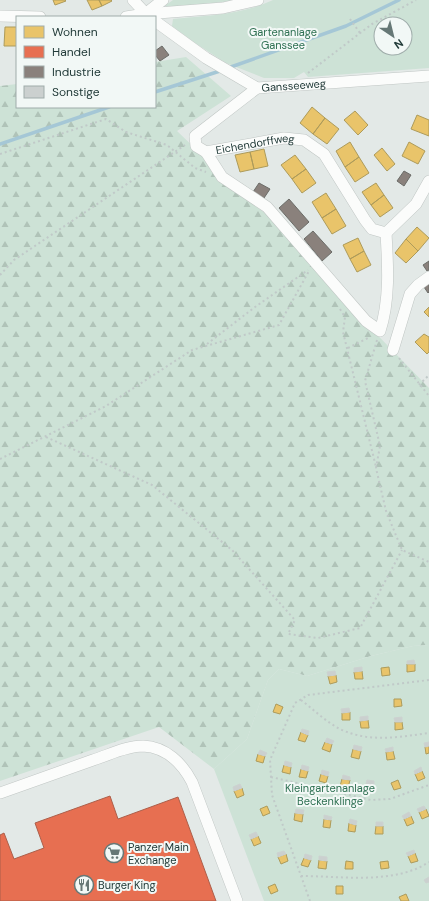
<svg xmlns="http://www.w3.org/2000/svg" width="429" height="901" font-family="'DM Sans',sans-serif">
  <style>
    .forest { fill: url(#forest-firs) }
    .green { fill: #cde2d6; fill-rule: evenodd }
    .homes { fill: #e9c46a; stroke: #ad9b5b }
    .shops { fill: #e76f51; stroke: #ac5f4a }
    .industry { fill: #8a817c; stroke: #6b6c68 }
    .lines { fill: none; stroke-linecap: round; stroke-linejoin: round }
    .stream { stroke: #a5c7d6; stroke-width: 3.5 }
    .building { fill: #cbd0cf; stroke: #ccd2d0 }
    .minor-casing { stroke: #c0c6c4; stroke-width: 12 }
    .path { stroke: #c0c9c8; stroke-width: 2; stroke-dasharray: 2 3; stroke-linecap: butt }
    .minor { stroke: #fbfcfb; stroke-width: 11 }
    .labels { text-anchor: middle; stroke-width: 4; stroke-linejoin: round; paint-order: stroke }
    .park-label { font-size: 11px; fill: #2e7052; stroke: #f2f8f6 }
    .street-label { font-size: 11px; fill: #223b39; stroke: #f2f8f6 }
    .poi-label { font-size: 11px; fill: #223b39; stroke: #f2f8f6; text-anchor: start }
  </style>
  <defs>
    <pattern id="forest-firs" width="22" height="20" patternUnits="userSpaceOnUse"><rect width="22" height="20" fill="#cde2d6"/><path d="M5 1l3.5 6h-7zM16 11l3.5 6h-7z" fill="#b0c3b8"/></pattern>
  </defs>
  <rect width="100%" height="100%" fill="#e3e9e7"/>
  <path class="forest" d="M186,57l45,39 -54,35 24,23 15,23 49,36 90,99 74,76v257l-16,1 -42,10 -64,20 -28,-7 -11,11 -21,59 -33,30 -55,-42 -159,54v-695l17,-2v23h138v-45z"/>
  <path class="green" d="M173,0h68l-75,8v-3z
    M273,0h156v68l-121,9 -4,-5 -10,6h-30l-38,-15 -31,-20 -23,-17 1,-7c35,-4 68,-4 100,-19zM381,24h24v24h-24z
    M429,645v256h-165l-50,-132 33,-30 21,-59 11,-11 28,7 64,-20 42,-10z"/>
  <path class="homes" d="M53,0h12l1,1 -11,4z
    M87,0h12l3,6 -10,4z
    M99,0h12l1,1 -10,5z
    M5,27h12v19h-13z
    M312,107l13,11 -12,16 -13,-11z
    M355,111l13,14 -10,10 -14,-15z
    M417,115l12,5v16l-18,-7z
    M325,118l14,11 -12,15 -14,-10z
    M350,142l9,15 -14,10 -9,-16z
    M409,142l16,9 -7,13 -16,-8z
    M382,148l13,16 -8,7 -13,-16z
    M264,149l4,17 -14,3 -4,-17z
    M250,152l4,17 -14,3 -5,-17z
    M295,155l11,14 -14,10 -11,-14z
    M359,157l10,16 -14,9 -10,-15z
    M306,169l10,14 -14,10 -10,-14z
    M376,183l8,12 -13,10 -9,-13z
    M326,193l10,16 -14,9 -10,-16z
    M384,195l9,13 -13,9 -9,-12z
    M336,209l10,17 -14,8 -10,-16z
    M417,227l12,11 -11,13 -12,-12z
    M358,238l6,13 -14,8 -7,-14z
    M406,239l12,12 -12,12 -11,-10z
    M364,251l7,14 -14,7 -7,-13z
    M429,307v10l-5,-5z
    M424,334l5,3v15l-2,2 -12,-12z
    M407,664h8v7l-8,1z
    M389,667l1,8 -8,1 -1,-8z
    M362,671l1,8h-8l-1,-7z
    M336,675l1,7 -7,2 -2,-8z
    M394,699h7l1,7 -8,1z
    M276,704l7,3 -3,7 -7,-2z
    M350,712v8h-8v-7z
    M368,720l1,8h-8l-1,-7z
    M395,722h7l1,7 -8,1z
    M301,732l7,3 -3,7 -7,-2z
    M325,742l7,2 -2,8 -8,-3z
    M429,746v7l-3,1 -1,-7z
    M353,749l8,2 -2,8 -8,-2z
    M393,751l2,8 -8,1 -1,-8z
    M258,754l7,2 -2,7 -7,-2z
    M284,765l7,2 -1,7 -8,-2z
    M301,769l7,2 -2,7 -7,-1z
    M422,771l3,7 -7,3 -3,-7z
    M321,774l7,2 -2,7 -7,-2z
    M342,779l8,1 -2,8 -8,-2z
    M398,780l3,8 -7,2 -3,-7z
    M366,784l8,1 -1,7 -8,-1z
    M242,788l2,7 -7,3 -3,-7z
    M267,806l3,7 -7,3 -3,-7z
    M426,809l3,7 -7,3 -3,-7z
    M295,813l8,1 -1,8 -8,-2z
    M411,816l3,7 -7,3 -3,-7z
    M324,819l7,1 -1,8 -7,-1z
    M349,823l7,2 -1,7 -7,-1z
    M376,826h7v8h-8z
    M258,836l3,7 -7,3 -3,-7z
    M415,853l3,8 -7,2 -3,-7z
    M286,854l2,7 -7,3 -3,-7z
    M304,858l7,2 -3,7 -7,-2z
    M319,860l8,1 -1,8 -8,-1z
    M346,861l7,1v7h-8z
    M388,861l1,7 -8,1 -1,-7z
    M275,884l3,7 -7,3 -3,-7z
    M336,886h7v8h-7z
    M406,894l3,7h-8l-2,-4z"/>
  <path class="shops" d="M110,796l8,23 60,-22 38,104h-216v-66l4,-2 10,26 30,-11 -9,-25z"/>
  <path class="industry" d="M162,46l7,9 -9,6 -5,-6v-4z
    M404,171l7,4 -7,11 -7,-5z
    M259,183l11,6 -6,9 -11,-6z
    M289,199l20,23 -10,9 -20,-23z
    M313,231l19,21 -10,9 -18,-22z
    M429,261v9l-2,1 -4,-6z
    M429,283v9l-1,1 -4,-6z"/>
  <g class="lines">
    <path class="stream" d="M228,68l118,-42 53,-26
      M155,92l68,-22
      M0,144l109,-37"/>
  </g>
  <path class="building" d="M414,660l1,4h-8v-3z
    M362,667v4l-8,1v-4z
    M335,671l1,4 -8,1 -1,-4z
    M349,708l1,4 -8,1 -1,-4z
    M368,716v4l-8,1v-4z
    M402,717v5h-7l-1,-4z
    M302,729l7,2 -1,4 -7,-3z
    M327,738l7,3 -2,3 -7,-2z
    M429,742v4l-4,1 -1,-4z
    M354,745l8,2 -1,4 -8,-2z
    M393,747v4l-7,1 -1,-3z
    M260,750l7,3 -2,3 -7,-2z
    M285,761l7,2 -1,4 -7,-2z
    M302,765l7,2 -1,4 -7,-2z
    M421,767l1,4 -7,3 -1,-3z
    M322,770l7,2 -1,4 -7,-2z
    M343,775l7,2v3l-8,-1z
    M367,780l7,1v4l-8,-1z
    M240,784l2,4 -8,3 -1,-4z
    M424,806l2,3 -7,3 -2,-3z
    M296,809l8,1 -1,4 -8,-1z
    M409,812l2,4 -7,3 -2,-3z
    M324,815l8,2 -1,3 -7,-1z
    M350,819l7,2 -1,4 -7,-2z
    M376,822h7v4h-7z
    M256,832l2,4 -7,3 -2,-4z
    M414,850l1,3 -7,3 -2,-3z
    M284,851l2,3 -8,3 -1,-4z
    M305,854l7,2 -1,4 -7,-2z
    M319,856l8,1v4l-8,-1z
    M429,877v5l-3,1 -2,-3z"/>
  <g class="lines">
    <g class="minor-casing">
      <g id="minor">
        <path d="M133,0l16,17"/>
        <path d="M145,14l78,-6 35,-8"/>
        <path d="M0,16l40,1"/>
        <path d="M126,17l19,-3 18,-14"/>
        <path id="s1" d="M155,21l51,37 51,30 172,-12"/>
        <path id="s2" d="M257,88l-62,48 1,10 10,6 78,-14 20,2 20,14 41,66 7,9 14,4 30,-29 13,-23"/>
        <path d="M206,152l16,25 45,30 99,114 14,10c10,-31 8,-65 6,-98"/>
        <path d="M393,350l17,-56 8,-9 11,-8"/>
        <path d="M0,793c31,-11 62,-22 93,-33 16,-5 33,-14 50,-14 23,1 39,17 49,36l45,119"/>
      </g>
    </g>
    <path class="path" d="M350,19l10,14
      M308,73l64,-49 44,-24
      M0,154l106,-35 20,13 41,13 28,23 11,4
      M0,275l14,-15 171,-115
      M340,309l5,8 -2,15 33,135
      M377,340l-12,41 15,65 -4,22 10,43 16,39 27,12
      M207,344l48,-37 53,-37
      M348,348l22,-11
      M399,358l30,38
      M419,385l10,-10
      M46,437l106,48 80,65 63,70 -7,14 30,4 42,-10 42,-78
      M0,459l106,-53 86,-56 87,-25 30,-54
      M301,700c12,9 25,22 39,29 29,14 59,8 89,4
      M271,777l100,23 19,-1 39,-14
      M301,876c40,0 93,9 128,-14
      M310,901l-38,-106 -2,-35 25,-57 13,-8 121,-15"/>
    <use href="#minor" class="minor"/>
  </g>
  <defs>
    <g id="supermarket-ring" transform="scale(1)"><circle r="9.5" fill="#f2f8f6" stroke="#667876" stroke-width="1.5"/><path d="M-6-5.5h2.5l.6 2H6L4.5 2H-2.5L-4.4-4H-6ZM-1.5 3.2a1.3 1.3 0 1 0 .1 0ZM3 3.2a1.3 1.3 0 1 0 .1 0Z" fill="#667876"/></g>
    <g id="restaurant-ring" transform="scale(1)"><circle r="9.5" fill="#f2f8f6" stroke="#667876" stroke-width="1.5"/><path d="M-5-6h1v4h1v-4h1v4h1v-4h1v5L-1.5 .5V6h-2V.5L-5-1ZM5-6V6H3V1.5H1.5Q1.5-4 5-6Z" fill="#667876"/></g>
  </defs>
  <g fill-rule="evenodd">
    <use href="#supermarket-ring" x="114" y="853"/>
    <use href="#restaurant-ring" x="84" y="885"/>
  </g>
  <g class="labels">
    <g class="park-label">
      <text x="283" y="36">Gartenanlage<tspan x="283" dy="13">Ganssee</tspan></text>
      <text x="330" y="792">Kleingartenanlage<tspan x="330" dy="13">Beckenklinge</tspan></text>
    </g>
    <g class="street-label">
      <text dy="4" stroke="none"><textPath href="#s1" startOffset="159">Gansseeweg</textPath></text>
      <text dy="4" stroke="none"><textPath href="#s2" startOffset="150">Eichendorffweg</textPath></text>
    </g>
    <g class="poi-label">
      <text x="128" y="851">Panzer Main<tspan x="128" dy="13">Exchange</tspan></text>
      <text x="98" y="889">Burger King</text>
    </g>
  </g>
  <rect x="16" y="16" width="140" height="92" fill="#f2f8f6" stroke="#9facaa"/>
  <rect x="24" y="26" width="20" height="12" fill="#e9c46a" stroke="#9facaa"/>
  <text x="52" y="36" font-size="12" fill="#223b39">Wohnen</text>
  <rect x="24" y="46" width="20" height="12" fill="#e76f51" stroke="#9facaa"/>
  <text x="52" y="56" font-size="12" fill="#223b39">Handel</text>
  <rect x="24" y="66" width="20" height="12" fill="#8a817c" stroke="#9facaa"/>
  <text x="52" y="76" font-size="12" fill="#223b39">Industrie</text>
  <rect x="24" y="86" width="20" height="12" fill="#cbd0cf" stroke="#9facaa"/>
  <text x="52" y="96" font-size="12" fill="#223b39">Sonstige</text>
  <g transform="translate(393 36) rotate(145)"><circle r="19" fill="#f2f8f6" stroke="#9facaa"/>
  <path d="M0-3L7 15L0 10L-7 15Z" fill="#667876"/>
  <text y="-6" font-size="11" font-weight="bold" text-anchor="middle" fill="#223b39">N</text>
  </g>
</svg>
